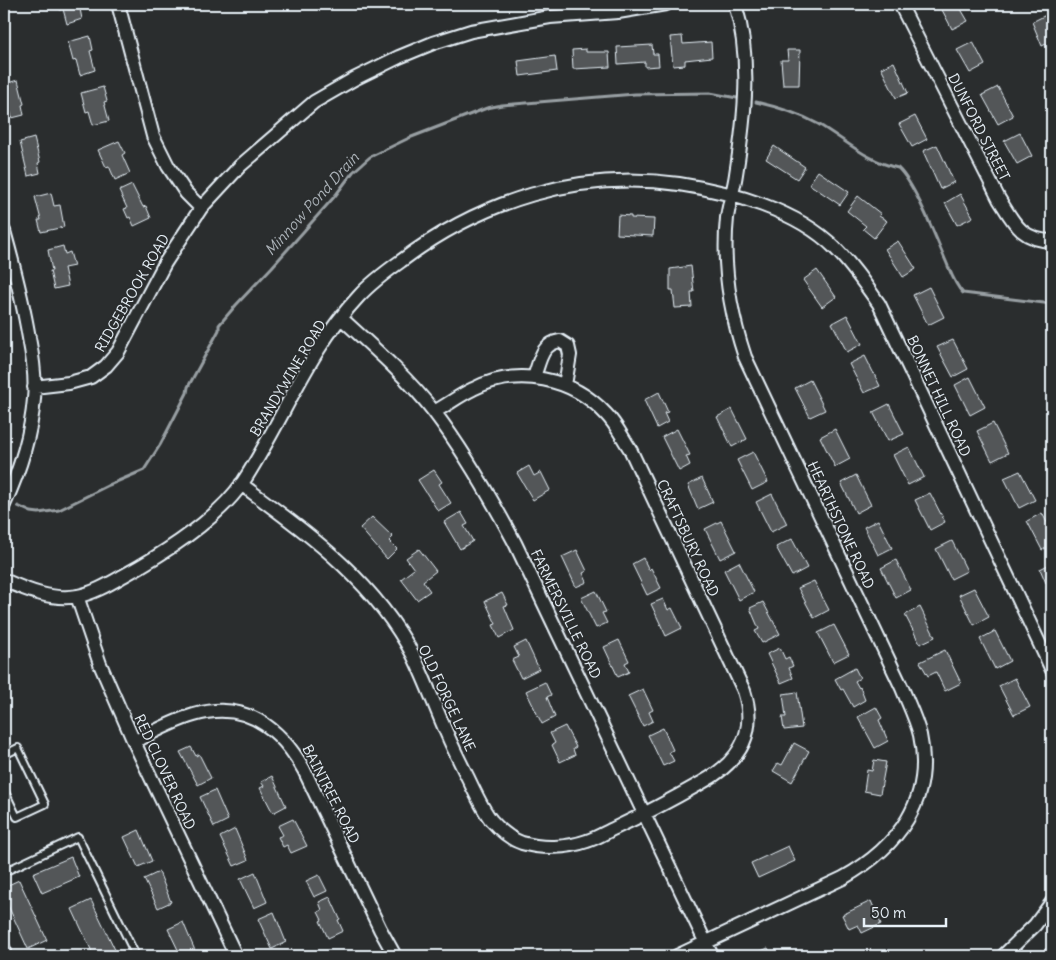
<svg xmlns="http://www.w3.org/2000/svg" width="1056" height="960" font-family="Delius,sans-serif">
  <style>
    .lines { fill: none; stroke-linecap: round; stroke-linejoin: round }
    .stream { stroke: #989fa3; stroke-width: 3 }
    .building { fill: #535759; stroke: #e8f1f8 }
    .lane-casing { stroke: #e8f1f8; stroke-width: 10 }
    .street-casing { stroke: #e8f1f8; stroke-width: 16 }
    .path { stroke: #e8f1f8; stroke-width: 2; stroke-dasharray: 1 4; stroke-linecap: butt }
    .lane { stroke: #2a2d2e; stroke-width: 6 }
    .street { stroke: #2a2d2e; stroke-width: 12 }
    .labels { text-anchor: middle; stroke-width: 4; stroke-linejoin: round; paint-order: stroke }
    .street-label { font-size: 14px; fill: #e8f1f8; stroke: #2a2d2e }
    .water-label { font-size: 15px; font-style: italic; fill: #acb3b9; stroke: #2a2d2e }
  </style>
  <rect width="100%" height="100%" fill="#2a2d2e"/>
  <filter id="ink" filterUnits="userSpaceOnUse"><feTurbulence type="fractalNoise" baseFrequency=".02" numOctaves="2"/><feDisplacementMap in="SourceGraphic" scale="10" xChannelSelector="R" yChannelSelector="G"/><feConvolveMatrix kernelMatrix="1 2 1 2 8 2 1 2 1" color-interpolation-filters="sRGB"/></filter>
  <g filter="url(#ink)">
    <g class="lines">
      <path class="stream" d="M756,102c22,5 42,11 62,22 26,15 50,38 80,44 17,16 37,68 47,91 5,11 9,25 18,34l89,11
        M18,506l13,6 8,1 20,-3 50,-25 35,-15 16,-25 27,-52 1,-6 31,-57v-5l17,-20 36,-38 63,-71 18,-24 17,-15 39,-19 78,-30 15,-3 133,-11 75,-1 27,5"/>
    </g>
    <path class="building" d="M58,4h21l3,15 -15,5 -4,-15 -3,1z
      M945,4h13l10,17 -16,8 -12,-23z
      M1048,14l4,8v19l-10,5 -10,-24z
      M90,36l3,14 -3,1 5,19 -15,5 -4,-15 -3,1 -5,-19z
      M682,36l1,8 28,-2 1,15 -27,3v5l-12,1 -3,-29z
      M973,42l12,23 -15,8 -13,-23z
      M652,45l1,9h5l1,12 -14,1v-5l-27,2 -1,-17z
      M586,49v3h23l1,15 -37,2 -1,-19z
      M787,50h13l-1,35h-16l-2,-25h7z
      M555,56l2,15 -37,5 -2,-15z
      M894,62l14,31 -12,5 -15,-30z
      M18,80l6,24 -2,1 2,10 -12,3 -8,-34z
      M103,87l4,14 -3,1 5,19 -16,4 -4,-14 -3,1 -5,-19z
      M998,87l15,29 -15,8 -16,-29z
      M915,116l12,23 -15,8 -13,-23z
      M1020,133l12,23 -15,8 -13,-23z
      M34,138l6,24 -2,1 2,10 -12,3 -8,-34z
      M119,141l6,12 -3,2 8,18 -15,7 -6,-14 -3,1 -8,-17z
      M937,145l17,37 -14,7 -17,-38z
      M774,146l31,21 -8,12 -31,-20z
      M818,171l31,21 -9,13 -31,-21z
      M132,185l11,22 3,-1 5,12 -17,8 -4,-9 -2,1 -4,-9 3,-1 -8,-17z
      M51,193l3,13 6,-1 4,22 -23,5 -3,-12h3l-6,-23z
      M960,194l13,23 -16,8 -12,-22z
      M858,196l23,18 -2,2 8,5 -13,17 -11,-9 3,-3 -19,-15z
      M618,215l13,1v2l23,1 -1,17 -36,-2z
      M898,241l18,28 -13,8 -18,-28z
      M63,246l2,8 5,-2 4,14 -10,2 4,18 -14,3 -4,-18h2l-4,-21z
      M691,266l3,26h-3l1,15 -17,1 -2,-18h-3v-21z
      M817,270l19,27 -14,10 -19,-27z
      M929,287l15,30 -16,8 -15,-30z
      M847,315l15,29 -15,8 -15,-29z
      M953,340l15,29 -15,8 -16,-30z
      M865,356l15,30 -16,7 -15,-29z
      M970,377l15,30 -15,8 -15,-30z
      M810,380l15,30 -15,7 -15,-29z
      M659,392l9,20 -4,1 4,9 -11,6 -13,-28z
      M889,404l15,30 -16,7 -15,-29z
      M732,409l15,30 -15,8 -15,-30z
      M993,423l15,30 -16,8 -15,-30z
      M677,429l13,26 -4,1 4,9 -11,6 -17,-34z
      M835,429l15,30 -15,8 -15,-30z
      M909,447l15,30 -16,8 -15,-30z
      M753,452l15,30 -16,8 -15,-30z
      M529,466l5,10 7,-4 9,18 -17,10 -16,-27z
      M434,470l8,12 -3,2 12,19 -13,8 -20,-31z
      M1020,471l15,29 -16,8 -15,-30z
      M856,475l15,30 -15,8 -15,-30z
      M702,478l11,24 -15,7 -10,-24z
      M930,493l15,29 -15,8 -15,-30z
      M772,494l15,30 -16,8 -15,-30z
      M461,512l7,12 -4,2 9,15 -13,8 -16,-27z
      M1042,513l10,19v13l-10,5 -15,-29z
      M372,517l21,20 -4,4 8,8 -10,10 -27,-31z
      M878,520l14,28 -14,7 -14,-28z
      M721,521l15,30 -16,8 -15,-30z
      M792,539l15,29 -15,8 -16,-29z
      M952,541l15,30 -16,8 -15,-30z
      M419,549l17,22 -13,10 7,10 -13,9 -16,-21 13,-10 -8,-11z
      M577,550l10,21 -4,2 4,9 -11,5 -14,-30z
      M643,558l6,12 2,-2 10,20 -14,7 -15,-31z
      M896,560l15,30 -15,8 -15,-30z
      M739,562l15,30 -15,8 -15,-30z
      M1052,563v17l-6,3 -6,-14z
      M814,581l15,29 -15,8 -16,-30z
      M974,588l15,29 -15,8 -15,-30z
      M596,591l10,21 -4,1 5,10 -11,5 -15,-30z
      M502,593l6,12 -4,1 10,24 -15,8 -6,-13 3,-1 -11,-23z
      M663,599l5,11 4,-2 10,20 -16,8 -15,-32z
      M763,602l17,32 -18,9 -7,-12 4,-2 -9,-21z
      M920,607l15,30 -15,7 -15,-29z
      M834,625l15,29 -16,8 -15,-29z
      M995,631l15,30 -15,8 -15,-30z
      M619,640l10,21 -4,2 4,9 -11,5 -14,-30z
      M526,641l13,28 -18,9 -9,-18 7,-3 -5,-10z
      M780,648l5,11 4,-2 4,9 -4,2 4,10 -12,5 -14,-29z
      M945,650l16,33 -16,8 -9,-19 -8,4 -8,-14z
      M855,668l5,10 -5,3 4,7 1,-1 5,13 -12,7 -10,-18 -2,1 -6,-11z
      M1015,678l15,29 -16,8 -15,-29z
      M545,682l6,13 -4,2 8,20 -13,7 -16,-33z
      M643,689l10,21 -4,2 4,9 -10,5 -15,-30z
      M797,692l5,36 -18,2 -2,-13h4l-3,-23z
      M876,707l6,11 -3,2 9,21 -13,7 -17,-31z
      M565,726l11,21 -3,2 2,6 -15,7 -8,-17 3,-2 -5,-10z
      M663,728l10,22 -4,2 5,9 -11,5 -15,-31z
      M794,743l15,8 -17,31 -19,-11 5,-8 4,2z
      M191,747l5,9 3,-2 12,24 -13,7 -18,-33z
      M874,760l12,2 -6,32 -16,-3 3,-21 5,1z
      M272,776l14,30 -13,7 -13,-25 4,-2 -3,-4z
      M215,790l13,30 -14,7 -14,-30z
      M293,819l14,27 -16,7 -4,-8 -4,2 -5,-10 5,-2 -5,-9z
      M235,829l13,31 -14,6 -14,-29z
      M139,830l13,31 -14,6 -14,-30z
      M788,846l7,15 -37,17 -7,-15z
      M71,857l8,20 -37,16 -9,-20z
      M159,872l12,30 -13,6 -14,-29z
      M255,872l12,30 -13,6 -14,-29z
      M319,875l8,16 -13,6 -8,-16z
      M19,880l28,60 -19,9 -24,-52v-10z
      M330,897l10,22 -2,1 5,11 -15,7 -8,-17 2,-1 -4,-8 4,-2 -3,-8z
      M91,900l27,56h-24l-22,-47z
      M871,901l10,23 -19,9 -4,-8 -9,4 -7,-14z
      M274,912l12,30 -14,7 -14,-30z
      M183,922l13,31 -8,3h-7l-13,-27z
      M768,948l4,8h-20v-1z"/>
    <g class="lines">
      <g class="lane-casing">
        <path id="lane" d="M4,755l14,-7 27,56 -28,13 -13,-27
          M4,872l74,-35 58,119
          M4,943l4,8"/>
      </g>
      <g class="street-casing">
        <path id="street" d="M118,4l35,132 15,30 18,27 15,15
          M900,4l99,195c15,24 22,41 53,42
          M4,231c10,36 19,71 25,107 4,20 7,41 5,61 -3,36 -15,73 -30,106
          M341,318c33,30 67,60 94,95 31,41 56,85 80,130l197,413
          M534,377c6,-16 7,-33 26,-36l8,5 2,9 -5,30
          M34,387l35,-4 22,-6 15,-11 12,-14 47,-89 36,-55 39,-42 74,-64 40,-23 45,-22 34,-14 38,-12 79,-14 68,-5 48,-8
          M241,484c67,50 132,95 172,171 13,26 22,52 34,79 6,14 13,28 20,42 7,14 14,31 24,44 8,9 19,19 31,23 20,6 45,5 65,-2 10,-3 19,-9 28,-13 30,-14 58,-29 86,-45 37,-20 57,-49 43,-92l-114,-242c-8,-12 -14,-25 -24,-35 -33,-36 -88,-48 -133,-25 -13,6 -26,16 -39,23
          M4,580c22,10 49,21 74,16 16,-3 31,-12 45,-20 40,-22 94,-56 120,-94 40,-61 65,-132 116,-186 12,-13 28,-25 42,-35 81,-61 177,-91 278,-77 52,8 118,26 156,64 17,17 30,36 44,56l173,366
          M77,596l23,68 34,78 102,214
          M134,742c19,-10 39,-21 60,-27 50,-15 86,12 110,55l76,159 15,27
          M677,956l166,-78c55,-31 91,-78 77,-143 -4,-16 -12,-32 -18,-47l-157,-331c-15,-45 -23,-91 -18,-139 2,-15 7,-29 9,-44 9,-57 16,-115 -1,-170
          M1003,956l32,-31 17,-23"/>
      </g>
      <path class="path" d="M1032,956l20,-10"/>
      <use href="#lane" class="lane"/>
      <use href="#street" class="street"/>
    </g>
  </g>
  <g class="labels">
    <g class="street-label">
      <text transform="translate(979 127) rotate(63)" y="5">DUNFORD STREET</text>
      <text transform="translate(132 293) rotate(-60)" y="5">RIDGEBROOK ROAD</text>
      <text transform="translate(288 378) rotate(-59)" y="5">BRANDYWINE ROAD</text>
      <text transform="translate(939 396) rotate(65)" y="5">BONNET HILL ROAD</text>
      <text transform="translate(841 525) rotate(65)" y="5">HEARTHSTONE ROAD</text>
      <text transform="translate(688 538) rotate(65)" y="5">CRAFTSBURY ROAD</text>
      <text transform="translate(566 614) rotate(64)" y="5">FARMERSVILLE ROAD</text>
      <text transform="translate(447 698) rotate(65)" y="5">OLD FORGE LANE</text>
      <text transform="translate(165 772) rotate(65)" y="5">RED CLOVER ROAD</text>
      <text transform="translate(331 794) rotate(63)" y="5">BAINTREE ROAD</text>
    </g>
    <g class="water-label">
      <text transform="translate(312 204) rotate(-48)" y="5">Minnow Pond Drain</text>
    </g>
  </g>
  <rect width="1056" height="960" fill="none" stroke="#2a2d2e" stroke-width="20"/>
  <rect x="10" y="10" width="1036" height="940" fill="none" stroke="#e8f1f8" stroke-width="2" filter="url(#ink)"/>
  <path d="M864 918v8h82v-8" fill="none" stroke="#e8f1f8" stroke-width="2.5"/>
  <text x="871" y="918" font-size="15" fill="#e8f1f8" stroke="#2a2d2e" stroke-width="4" paint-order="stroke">50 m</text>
</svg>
